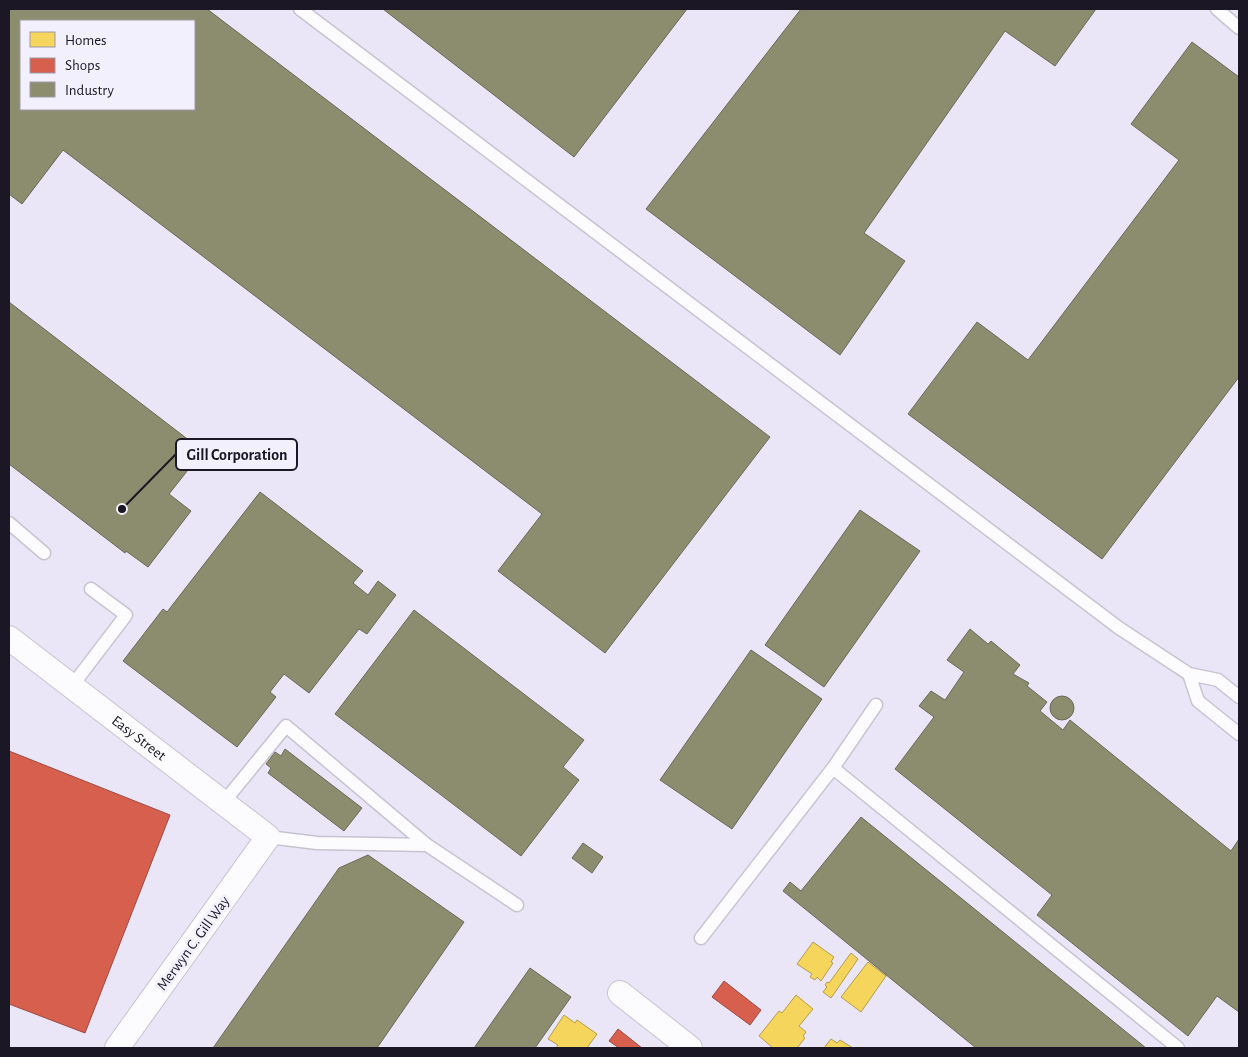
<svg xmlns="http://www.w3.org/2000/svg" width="1248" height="1057" font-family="'Alegreya Sans',sans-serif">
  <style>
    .homes { fill: #f6d55c; stroke: #b49c4b }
    .shops { fill: #d6604d; stroke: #9e4a41 }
    .industry { fill: #8c8c6e; stroke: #6a6958; fill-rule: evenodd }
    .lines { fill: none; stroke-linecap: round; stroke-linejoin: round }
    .lane-casing { stroke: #c7c3d1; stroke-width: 15 }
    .street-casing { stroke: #c7c3d1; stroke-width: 26 }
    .lane { stroke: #fcfbfe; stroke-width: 12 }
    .street { stroke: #fcfbfe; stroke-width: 24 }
    .labels { text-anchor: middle; stroke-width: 5; stroke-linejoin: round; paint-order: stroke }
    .street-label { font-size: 15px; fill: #1b1724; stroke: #f3f0fe }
    .leader { fill: none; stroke: #1b1724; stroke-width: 2 }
    .callout-dot { fill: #1b1724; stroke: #f3f0fe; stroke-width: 2 }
    .callout { fill: #f3f0fe; stroke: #1b1724; stroke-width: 2 }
    .callout-label { font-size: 16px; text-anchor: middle; font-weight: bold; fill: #1b1724 }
  </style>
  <rect width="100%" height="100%" fill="#eae6f7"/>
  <path class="homes" d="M813,942l21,15 -3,5 2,1 -12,18 -4,-4 -2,3 -5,-3 2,-3 -15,-10z
    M851,953l7,6 -27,39 -8,-6 4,-5 -2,-2 2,-3 2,1z
    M868,962l18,14 -25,36 -20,-15z
    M796,995l17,14 -14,17 7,6 -3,4 2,2 -8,10h-24l-14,-12 20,-25 3,2z
    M564,1015l11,8 2,-3 20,14 -10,14h-31l2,-3 -10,-6z
    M831,1039l6,4 3,-3 13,8h-29z"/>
  <path class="shops" d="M9,751l161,64 -85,218 -76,-29z
    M724,981l37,29 -11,15 -38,-28z
    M618,1029l24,19h-23l-10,-7z"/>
  <path class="industry" d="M9,9h198l563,428 -165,216 -107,-82 44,-57 -479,-364 -41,54 -13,-10zM21,21h173v88h-173z
    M383,9h304l-113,148z
    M801,9h295l-41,57 -50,-35 -141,202 41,28 -65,94 -194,-146z
    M1192,42l47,35v300l-137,182 -194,-145 69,-92 51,38 151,-200 -48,-36z
    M9,302l194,149 -34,43 22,17 -43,56 -22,-16 -1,2 -116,-89z
    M260,492l103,79 -10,12 15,12 10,-14 18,14 -29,39 -8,-5 -50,64 -25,-19 -14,18 6,5 -39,50 -114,-86 40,-52 4,3z
    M860,510l60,41 -96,136 -59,-42z
    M414,610l170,130 -21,27 16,13 -58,76 -186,-142z
    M970,629l18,15 3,-3 29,24 -7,9 16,9 -2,3 20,16 -7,9 23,19 7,-10 161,131 8,-12v173l-22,-16 -29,40 -151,-121 15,-20 -157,-126 39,-52 -15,-11 12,-15 14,9 19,-28 -17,-12z
    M751,650l71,49 -90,130 -72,-49z
    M1050 708a12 12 0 1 1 24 0a12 12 0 1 1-24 0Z
    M285,749l77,59 -18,23 -76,-58 3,-5 -5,-4 9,-12 6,4z
    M861,817l285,231h-170l-193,-157 7,-9 11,9z
    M583,843l20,14 -11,16 -20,-15z
    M368,855l96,67 -87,126h-164l126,-180z
    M530,968l41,29 -36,51h-61z"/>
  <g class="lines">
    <g class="lane-casing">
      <path id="lane" d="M300,9l819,619 70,46 29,6 21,17
        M1217,9l22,19
        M9,523l35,30
        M1189,674l9,27 41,33
        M72,686l54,-71 -35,-26
        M833,768l345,280
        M223,803l63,-77 141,119 90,60
        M268,837l49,6 110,2
        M701,938l132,-170 43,-63"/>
    </g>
    <g class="street-casing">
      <g id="street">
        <path id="s1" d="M9,638l259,199 -151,211"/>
        <path d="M620,993l70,55"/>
      </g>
    </g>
    <use href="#lane" class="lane"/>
    <use href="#street" class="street"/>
  </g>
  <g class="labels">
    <g class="street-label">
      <text dy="5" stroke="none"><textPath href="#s1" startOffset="164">Easy Street</textPath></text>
      <text transform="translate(193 943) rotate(-54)" y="5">Merwyn C. Gill Way</text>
    </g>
  </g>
  <path class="leader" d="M122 509L176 454"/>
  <circle class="callout-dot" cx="122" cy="509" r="5"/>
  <rect class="callout" x="176" y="439" width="121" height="31" rx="5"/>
  <g class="callout-label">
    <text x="237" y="460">Gill Corporation</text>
  </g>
  <rect width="1248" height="1057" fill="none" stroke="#1b1724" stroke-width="20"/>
  <rect x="20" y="20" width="175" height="90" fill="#f3f0fe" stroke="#9d99a7"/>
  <rect x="30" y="32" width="25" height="15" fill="#f6d55c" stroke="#9d99a7"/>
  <text x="65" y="45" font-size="15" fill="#1b1724">Homes</text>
  <rect x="30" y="58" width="25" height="15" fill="#d6604d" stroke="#9d99a7"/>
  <text x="65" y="70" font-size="15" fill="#1b1724">Shops</text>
  <rect x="30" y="82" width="25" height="15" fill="#8c8c6e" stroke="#9d99a7"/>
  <text x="65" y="95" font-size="15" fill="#1b1724">Industry</text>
</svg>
